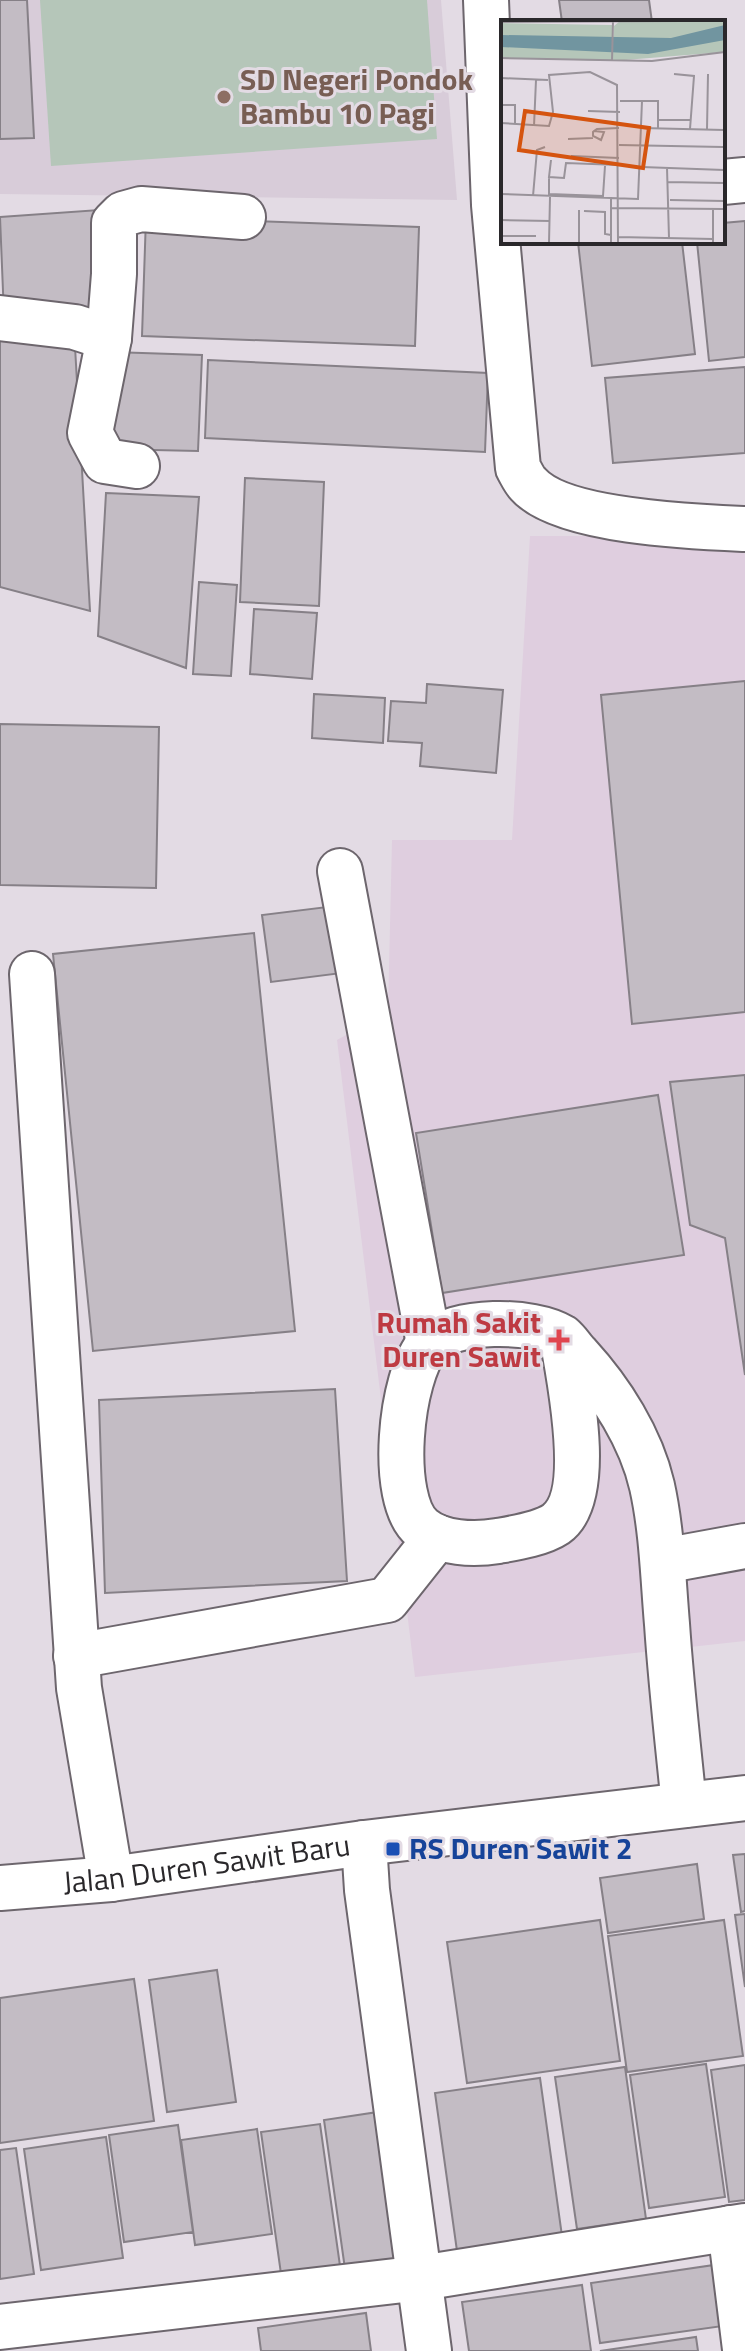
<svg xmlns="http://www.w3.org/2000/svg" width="745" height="2351" font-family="'Titillium Web',sans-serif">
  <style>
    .built { fill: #d8ccd9 }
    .medical { fill: #dfcedf }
    .green { fill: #b5c6b9 }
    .building { fill: #c3bcc4; stroke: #868087; stroke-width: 2 }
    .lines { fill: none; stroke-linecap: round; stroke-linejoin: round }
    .minor-casing { stroke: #6d666d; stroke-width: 48 }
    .minor { stroke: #fff; stroke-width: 44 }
    .education-dot { fill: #8d6e63; stroke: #e3dbe4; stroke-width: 3 }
    .health-dot { fill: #e0444e; stroke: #e3dbe4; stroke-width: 3 }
    .transit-dot { fill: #1a4fb4; stroke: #e3dbe4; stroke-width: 3 }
    .labels { text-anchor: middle; stroke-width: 6; stroke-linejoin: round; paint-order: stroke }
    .education-label { font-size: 30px; font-weight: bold; fill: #785e54; stroke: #e3dbe4; text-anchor: start }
    .health-label { font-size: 30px; font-weight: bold; fill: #be3a42; stroke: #e3dbe4; text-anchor: end }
    .transit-label { font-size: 30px; font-weight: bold; fill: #164399; stroke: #e3dbe4; text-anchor: start }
    .street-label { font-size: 30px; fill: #2a282b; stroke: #e3dbe4 }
    .inset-road { fill: none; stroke: #99939a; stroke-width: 2 }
    .view { fill: #d5540f; fill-opacity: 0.15; stroke: #d5540f; stroke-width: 4 }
    .inset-edge { fill: none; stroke: #2a282b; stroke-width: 4 }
  </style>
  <rect width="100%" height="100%" fill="#e3dbe4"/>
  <path class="built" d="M0,0h441l16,200 -457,-6z"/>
  <path class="medical" d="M530,536h215v1105l-330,36 -78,-637 51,-28 4,-172h120z"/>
  <path class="green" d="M40,0h387l10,139 -386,27z"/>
  <path class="building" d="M0,0h27l7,138 -34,1z
    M559,0h90l3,22h-90z
    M99,210l6,99 -101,7 -4,-99z
    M146,217l273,10 -4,119 -273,-10z
    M745,221v136l-36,4 -12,-119h26v-19z
    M578,242h104l13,112 -103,12z
    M74,329l16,282 -90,-24v-253z
    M112,352l90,3 -4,96 -89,-2z
    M208,360l280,13 -3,79 -280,-14z
    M745,367v86l-132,10 -8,-85z
    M245,478l79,4 -5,124 -79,-4z
    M106,493l93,4 -13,171 -88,-32z
    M199,582l38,3 -6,91 -38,-2z
    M254,609l63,4 -5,66 -62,-5z
    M745,681v331l-113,12 -31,-329z
    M427,684l76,6 -7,83 -76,-7 2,-23 -34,-2 3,-40 35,2z
    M314,694l71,4 -2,45 -71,-5z
    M0,724l159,3 -3,161 -156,-3z
    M343,905l7,67 -79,10 -9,-67z
    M254,933l41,398 -202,20 -40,-397z
    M745,1075v300l-20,-137 -35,-13 -20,-143z
    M658,1095l26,160 -242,38 -26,-160z
    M335,1389l12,192 -242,12 -6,-193z
    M745,1854v57l-4,1 -8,-57z
    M697,1864l7,55 -96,14 -8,-55z
    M745,1914v73l-10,-72z
    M600,1920l20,141 -153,22 -20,-141z
    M724,1920l19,136 -116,16 -19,-136z
    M217,1970l19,132 -69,10 -18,-132z
    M134,1979l20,142 -154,22v-145z
    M706,2064l19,133 -76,11 -19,-133z
    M745,2065v135l-16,2 -18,-132z
    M625,2067l21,152 -69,10 -22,-152z
    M540,2078l22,158 -105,15 -22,-158z
    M378,2112l22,156 -54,8 -22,-156z
    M320,2124l21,149 -59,8 -21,-149z
    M178,2125l15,107 -69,10 -15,-107z
    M257,2129l15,105 -77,11 -14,-105z
    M106,2137l17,121 -82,12 -17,-121z
    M16,2148l18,126 -34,5v-129z
    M714,2265l9,61 -123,17 -9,-60z
    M582,2285l9,66h-122l-7,-49z
    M366,2313l5,38h-110l-3,-23z
    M696,2337l2,14h-98z"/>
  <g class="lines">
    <g class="minor-casing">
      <g id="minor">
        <path d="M486,0l8,205 24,263c3,5 6,12 10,16 33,38 168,43 217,45"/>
        <path d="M723,182l22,-2"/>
        <path d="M0,318l75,9 34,11 -19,95 15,28 32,5"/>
        <path d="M109,338l5,-64v-51l9,-9 18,-5 102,8"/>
        <path d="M340,871l89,473"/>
        <path d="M32,974l47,714 32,191"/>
        <path d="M562,1337c7,42 33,159 -6,187 -15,10 -41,14 -58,17 -24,4 -57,3 -76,-13 -34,-28 -22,-153 7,-184 24,-26 104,-25 133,-7 6,5 11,13 16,18 33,36 63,83 74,131 10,45 11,92 15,138 4,60 11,121 17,181"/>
        <path d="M663,1561l82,-15"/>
        <path d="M76,1656l311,-56 50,-63"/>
        <path d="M364,1843l3,47 62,461"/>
        <path id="s1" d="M0,1888l111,-9 253,-36 381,-45"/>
        <path d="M730,2228l15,121"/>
        <path d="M0,2327l421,-49 324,-52"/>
      </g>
    </g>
    <use href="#minor" class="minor"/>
  </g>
  <circle class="education-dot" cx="224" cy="97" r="8"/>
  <path class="health-dot" d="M555 1328h8v8h8v8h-8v8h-8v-8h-8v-8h8z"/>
  <rect class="transit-dot" x="385" y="1841" width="16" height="16" rx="4"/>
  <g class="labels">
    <g class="education-label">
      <text x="240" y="90">SD Negeri Pondok<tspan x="240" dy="34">Bambu 10 Pagi</tspan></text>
    </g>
    <g class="health-label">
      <text x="541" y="1333">Rumah Sakit<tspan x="541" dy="34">Duren Sawit</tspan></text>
    </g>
    <g class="transit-label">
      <text x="409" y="1859">RS Duren Sawit 2</text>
    </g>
    <g class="street-label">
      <text dy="10" stroke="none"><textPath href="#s1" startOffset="208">Jalan Duren Sawit Baru</textPath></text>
    </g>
  </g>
  <g transform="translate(501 20)">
    <rect width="224" height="224" fill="#e3dbe4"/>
    <path d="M0,3l111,2v36l-111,-3z" fill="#b5c6b9"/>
    <path d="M119,1h105v31l-113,9 2,-35z" fill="#b5c6b9"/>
    <path d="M224,5v15l-77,14 -147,-7v-12l170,3z" fill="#7195a0"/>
    <path class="inset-road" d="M0,2l181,-1M0,38l151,3 73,-9M111,41l1,-40M173,54l20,2 -4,53M0,58l47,2M119,81h38v28M0,85h14v19M87,91l32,1M158,100h32M0,103l48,3 4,-14 -4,-37 41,-3 27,13 1,158M33,106l2,-46M141,108l82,2M206,109l1,-55M93,111l10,1 -3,8 -8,-4v-4l1,-1 3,-2 22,-1M67,119l25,-1M118,125l104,2M70,136l48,2M50,140l-2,17 15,1 2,-15 53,2M141,147l82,3M166,148l2,70M48,157v17l54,2 2,-30M167,162l57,1M0,174l137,5 4,-98M32,176l4,-46 8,-3M169,180l54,1M110,188l112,1M223,189l1,-128M83,191l21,1v22l6,1M0,200l49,1M0,216h35M117,217l95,2M48,223l1,-46M78,223v-33M110,223v-44M212,223v-33"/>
    <path class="view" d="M24,91l124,17 -6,40 -124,-18z"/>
    <rect width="224" height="224" class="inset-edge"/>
  </g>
</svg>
